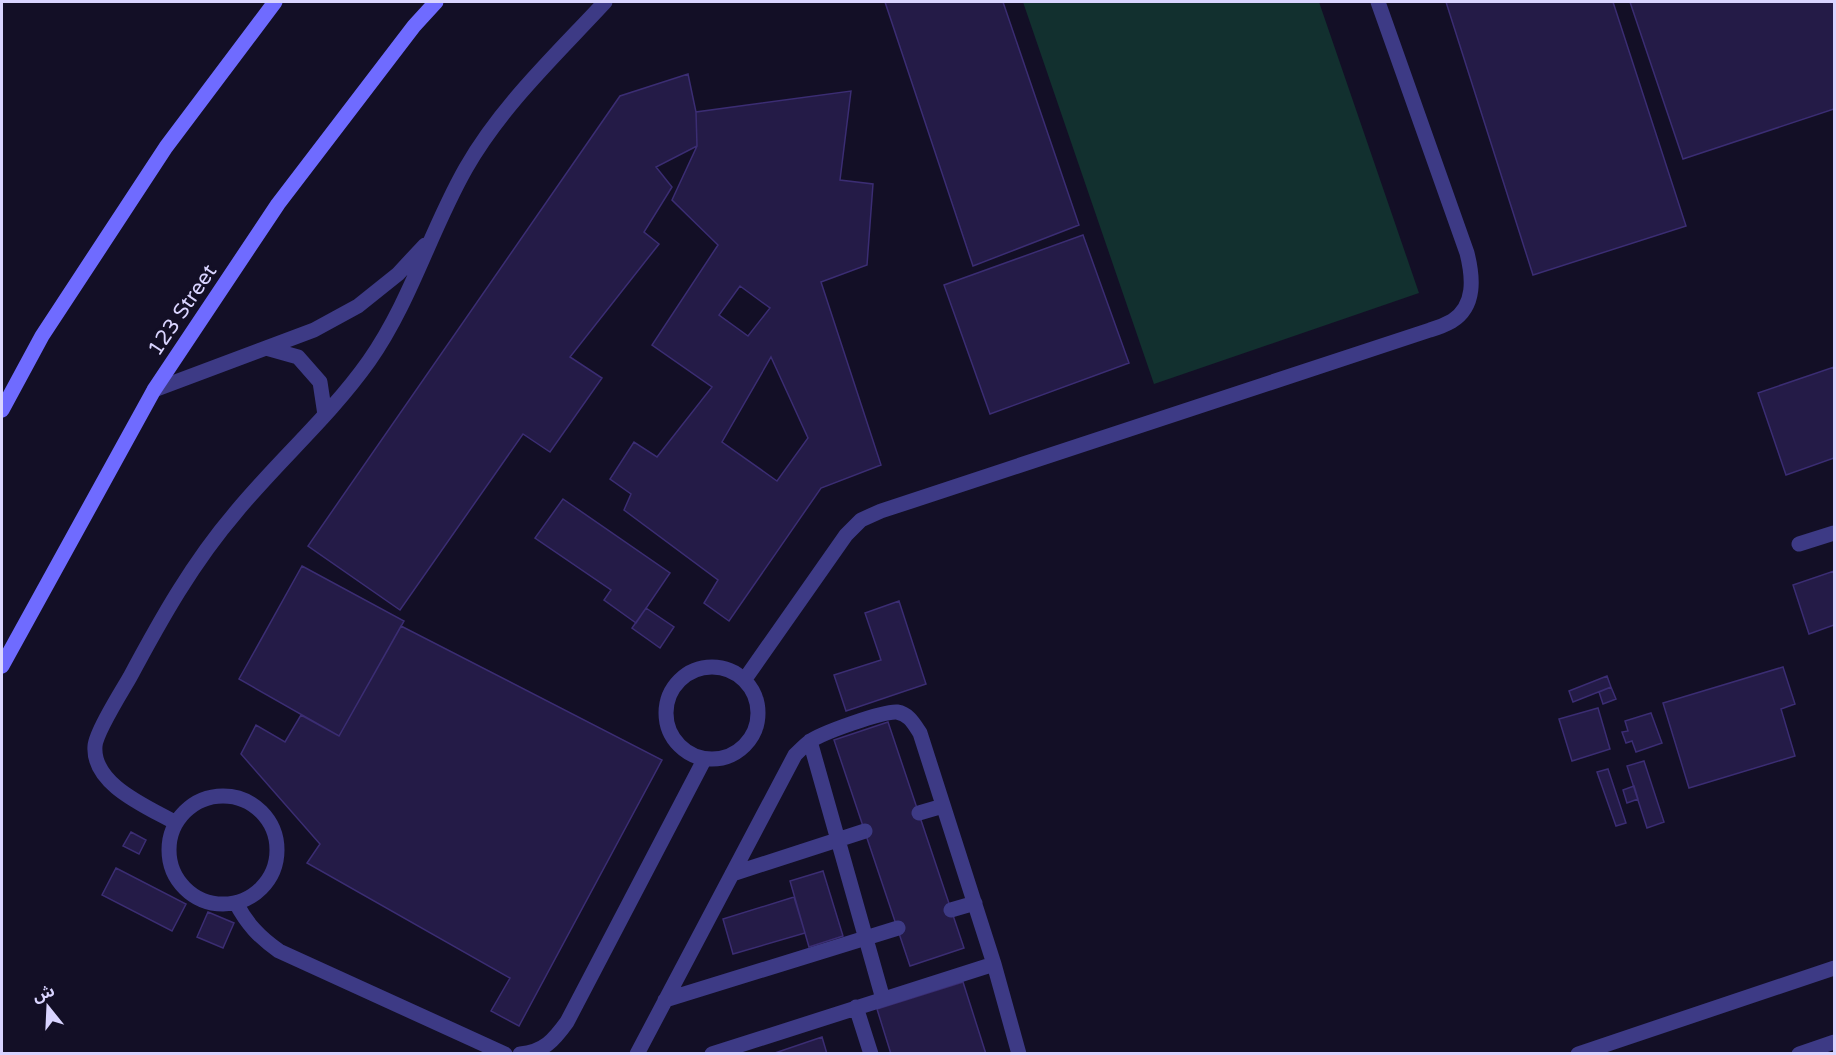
<svg xmlns="http://www.w3.org/2000/svg" width="1836" height="1055" font-family="'Varela Round','Noto Sans Arabic',sans-serif">
  <style>
    .green { fill: #12302f }
    .building { fill: #241b47; stroke: #3b2d73; stroke-width: 1.5; fill-rule: evenodd }
    .lines { fill: none; stroke-linecap: round; stroke-linejoin: round }
    .service { stroke: #3d3a85; stroke-width: 15 }
    .minor { stroke: #3d3a85; stroke-width: 15 }
    .secondary { stroke: #6f6bff; stroke-width: 15 }
    .labels { text-anchor: middle; stroke-width: 6; stroke-linejoin: round; paint-order: stroke }
    .street-label { font-size: 21px; fill: #d9d4ff; stroke: #130f26 }
  </style>
  <rect width="100%" height="100%" fill="#130f26"/>
  <path class="green" d="M1023,2h296l100,291 -265,91z"/>
  <path class="building" d="M885,2h118l76,223 -106,41z
    M1446,2h167l73,224 -153,49z
    M1630,2h204v107l-151,50z
    M688,74l8,38 1,34 -41,21 16,20 -28,45 15,12 -89,113 32,21 -52,74 -27,-18 -123,176 -92,-64 312,-450z
    M851,91l-11,89 33,4 -6,81 -46,17 60,183 -60,23 -92,133 -25,-18 14,-23 -94,-70 7,-16 -21,-15 24,-37 23,15 55,-70 -60,-42 66,-100 -46,-45 25,-54 -1,-34zM740,286l30,22 -22,28 -29,-21zM771,357l37,81 -31,43 -55,-39z
    M1083,235l46,128 -139,51 -46,-129z
    M1834,367v91l-48,17 -28,-82z
    M563,499l107,74 -34,50 -32,-23 7,-10 -76,-52z
    M302,566l102,55 -65,115 -100,-57z
    M1834,571v54l-25,9 -16,-49z
    M899,601l27,83 -80,27 -12,-36 47,-15 -16,-47z
    M646,608l28,19 -14,21 -28,-20z
    M401,626l261,134 -143,266 -28,-15 19,-33 -203,-115 13,-19 -79,-90 15,-29 29,17 16,-27 38,21z
    M1783,667l12,37 -14,5 14,47 -106,32 -26,-85z
    M1607,676l4,11 -38,15 -4,-11z
    M1611,687l5,12 -13,5 -4,-12z
    M1598,708l12,41 -38,12 -13,-42z
    M1651,713l11,30 -26,9 -4,-11 -6,2 -4,-11 6,-1 -3,-10z
    M888,722l76,226 -54,18 -76,-226z
    M1644,761l20,61 -17,6 -20,-62z
    M1608,769l18,54 -10,3 -19,-54z
    M1634,786l4,13 -11,4 -4,-13z
    M131,832l15,8 -7,14 -16,-8z
    M116,868l70,36 -14,27 -70,-36z
    M823,871l20,65 -34,11 -19,-66z
    M794,897l11,36 -72,21 -10,-35z
    M208,912l26,11 -11,25 -26,-11z
    M963,982l23,72h-95l-14,-45z
    M822,1037l5,17h-55z"/>
  <g class="lines">
    <path class="service" d="M266,348l32,9 22,25 5,33
      M154,390l160,-60 44,-24 40,-32 27,-29
      M1799,544l35,-11
      M666 713a46 46 0 1 1 92 0a46 46 0 1 1-92 0Z
      M745,679l101,-144 15,-15 20,-9 549,-181c7,-2 15,-5 22,-9 24,-15 21,-44 15,-68l-89,-251
      M810,741l73,258
      M169 850a54 54 0 1 1 108 0a54 54 0 1 1-108 0Z
      M919,813l24,-7
      M176,823c-28,-16 -84,-38 -81,-77 1,-14 27,-55 35,-69 31,-58 63,-115 106,-165 43,-52 94,-96 133,-151 42,-60 61,-130 97,-193 36,-63 91,-114 139,-166
      M732,874l133,-43
      M236,903c11,21 23,34 43,48l226,103
      M951,910l24,-7
      M665,1000l233,-72
      M856,1007l15,47
      M520,1054c24,-2 34,-14 47,-32l137,-262
      M637,1054l158,-299c5,-5 9,-9 14,-13 12,-9 74,-31 88,-30 12,2 17,12 23,21l74,231 25,90
      M712,1054l282,-90"/>
    <path class="minor" d="M1578,1054l256,-86
      M1799,1054l35,-12"/>
    <path class="secondary" d="M2,410l40,-74 124,-189 109,-145
      M2,666l152,-276 124,-186 136,-178 22,-24"/>
  </g>
  <g class="labels">
    <g class="street-label">
      <text transform="translate(182 310) rotate(-56)" y="7">123 Street</text>
    </g>
  </g>
  <rect width="1836" height="1055" fill="none" stroke="#d9d4ff" stroke-width="6"/>
  <g transform="translate(48 1007) rotate(342)" stroke="#130f26" stroke-width="4.5" paint-order="stroke">
  <path d="M0-4.5L10 22L0 15L-10 22Z" fill="#d9d4ff"/>
  <text y="-9" font-size="16" font-weight="bold" text-anchor="middle" fill="#d9d4ff">ش</text>
  </g>
</svg>
